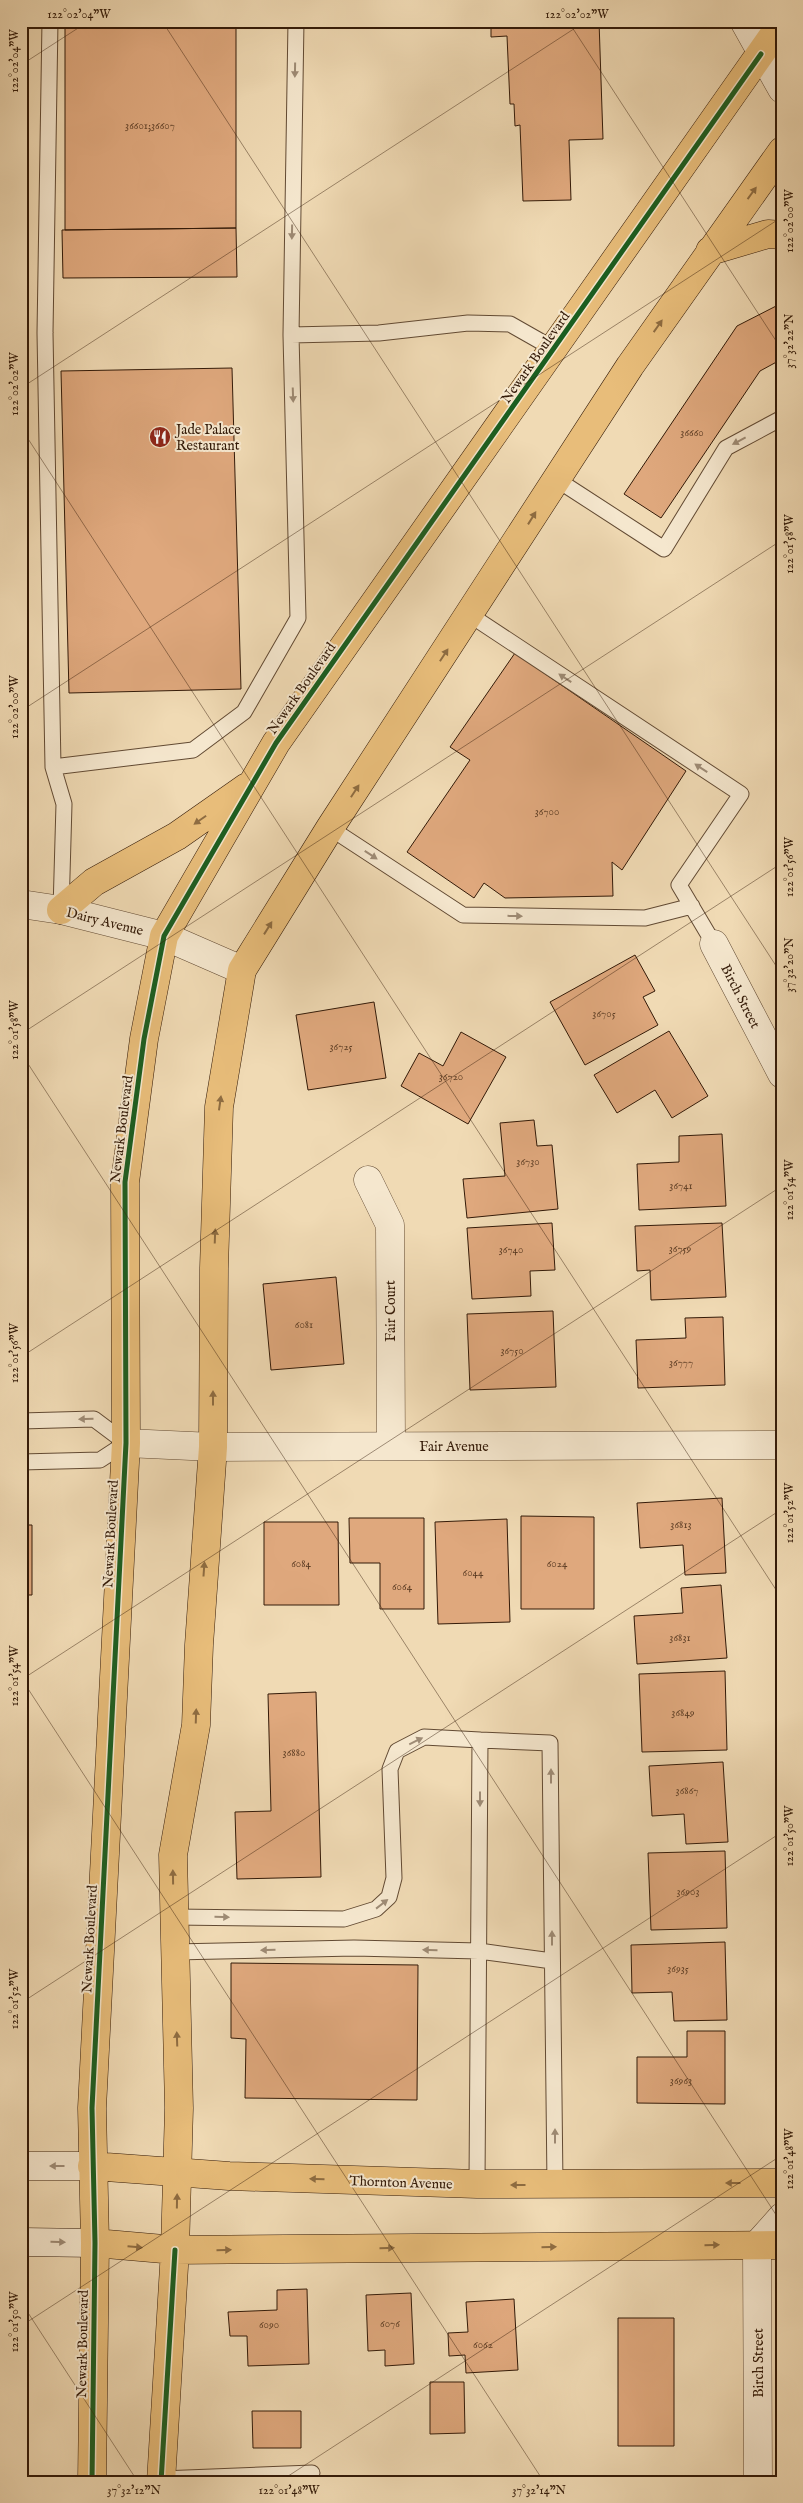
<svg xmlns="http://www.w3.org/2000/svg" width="803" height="2503" font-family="'IM FELL English',serif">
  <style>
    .building { fill: #dfa87d; stroke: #331a08 }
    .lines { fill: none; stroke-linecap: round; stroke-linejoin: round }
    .service-casing { stroke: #624a33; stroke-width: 17 }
    .minor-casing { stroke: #624a33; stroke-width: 29 }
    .secondary-casing { stroke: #331a08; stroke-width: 29 }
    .primary-casing { stroke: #331a08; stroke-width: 29 }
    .service { stroke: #f5e7ce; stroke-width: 15 }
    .minor { stroke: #f5e7ce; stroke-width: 28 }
    .secondary { stroke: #f5e7ce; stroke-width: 28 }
    .primary { stroke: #e8bd7a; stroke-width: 28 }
    .cycleway-casing { stroke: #f5e7ce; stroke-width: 8 }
    .cycleway { stroke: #1b5e20; stroke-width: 5 }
    .oneway { fill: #9e8b75 }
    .oneway2 { fill: #8e6c41 }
    .ticks { fill: none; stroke: #331a08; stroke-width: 1; stroke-opacity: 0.45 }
    .labels { text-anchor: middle; stroke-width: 4; stroke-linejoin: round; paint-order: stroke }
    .number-label { font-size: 11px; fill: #5e3e25 }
    .street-label { font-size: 14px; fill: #331a08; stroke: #f5e7ce }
    .poi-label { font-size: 14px; fill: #331a08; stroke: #f5e7ce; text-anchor: start }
    .neatline { fill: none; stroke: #331a08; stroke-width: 2 }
    .ticks-label { font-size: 12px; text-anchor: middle; fill: #331a08 }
  </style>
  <rect width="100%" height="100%" fill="#f0dab4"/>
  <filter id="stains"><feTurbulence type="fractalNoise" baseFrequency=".004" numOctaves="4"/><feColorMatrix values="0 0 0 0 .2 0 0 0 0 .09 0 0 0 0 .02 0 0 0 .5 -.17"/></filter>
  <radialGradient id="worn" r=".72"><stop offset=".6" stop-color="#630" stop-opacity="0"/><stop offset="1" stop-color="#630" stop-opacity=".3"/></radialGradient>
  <path class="building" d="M65,21h171v207l-171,2z
    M491,21h108l4,118 -34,1 2,60 -48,1 -3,-76 -5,1 -1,-22h-4l-3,-68 -16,1z
    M236,228l1,49 -174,1 -1,-48z
    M782,303v56l-22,12 -99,147 -37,-24 113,-168z
    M232,368l9,321 -172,4 -8,-322z
    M515,653l171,118 -64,99 -10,-8 1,34 -108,2 -21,-15 -10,15 -67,-46 63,-92 -20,-13z
    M635,955l20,36 -12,6 15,28 -73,40 -35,-63z
    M21,972h1l1,174h-2z
    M374,1002l12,76 -78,12 -12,-75z
    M669,1031l39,65 -36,22 -17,-28 -38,23 -23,-38z
    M461,1032l45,25 -38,67 -67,-38 18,-33 24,13z
    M534,1120l3,26 15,-1 6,64 -91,9 -4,-39 42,-3 -5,-53z
    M722,1134l4,72 -87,4 -2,-46 42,-2v-26z
    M21,1169h1l5,212h-6z
    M552,1223l3,47 -25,1 1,25 -59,3 -5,-71z
    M722,1223l4,74 -75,3 -1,-30 -13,1 -2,-45z
    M336,1277l8,87 -73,6 -8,-86z
    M553,1311l3,76 -86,3 -3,-76z
    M723,1317l2,68 -87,3 -2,-48 50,-2 -1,-20z
    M722,1498l4,75 -41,2 -2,-30 -43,3 -3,-45z
    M521,1516l73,1v92h-73z
    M349,1518h75v91h-44v-46h-30z
    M507,1519l3,103 -72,2 -3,-102z
    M264,1522h74l1,83h-75z
    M21,1525h11v70h-11z
    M721,1585l6,73 -90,6 -3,-48 49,-3 -2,-25z
    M725,1671l2,79 -85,2 -3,-78z
    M316,1692l5,185 -84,2 -2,-67 36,-1 -3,-117z
    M723,1762l5,80 -42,2 -2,-30 -32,2 -3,-50z
    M725,1851l2,77 -76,2 -3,-77z
    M725,1942l2,78 -53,1 -2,-29 -40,1 -1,-48z
    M231,1963l187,2 -1,135 -172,-2 1,-59 -15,-1z
    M687,2031h38v73l-88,-1v-46h50z
    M307,2289l2,75 -61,2 -1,-30h-17l-2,-24 49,-2v-20z
    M411,2293l3,71 -29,2v-16l-17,1 -2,-56z
    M514,2299l4,71 -52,3 -1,-18 -16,1 -1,-23 20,-1 -2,-30z
    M618,2318h56v128h-56z
    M430,2382h34l1,51 -35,1z
    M252,2411h49v37h-48z"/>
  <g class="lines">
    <g class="service-casing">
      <path id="service" d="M50,21l-5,312 8,434 11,37 -3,106
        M291,335l88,-2 89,-10 42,1 44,25
        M556,479l108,70 62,-101 56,-30
        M470,615l271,179 -62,91 35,59
        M53,767l140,-17 51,-38 54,-94 -7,-283 5,-314
        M330,828l133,87 182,3 47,-12
        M21,1421l73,-2 32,24 -26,17 -79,2
        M174,1917l170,2 32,-10 13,-12 5,-19 -4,-109 7,-18 27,-14 56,3
        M174,1952l180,-4 125,3 73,10
        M477,2184l3,-444 70,3 5,442
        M161,2479l151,-6"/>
    </g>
    <g class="minor-casing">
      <path id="minor" d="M744,21l38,68
        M21,904l40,6 103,26 78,34
        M714,944l68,130
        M368,1180l22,45 1,221
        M126,1443l87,4 569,-2
        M758,2482l-1,-237 25,-28"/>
    </g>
    <g class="secondary-casing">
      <path id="secondary" d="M21,2166h71
        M21,2242l74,1"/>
    </g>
    <g class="primary-casing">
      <path id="primary" d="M710,251l58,-17 14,1
        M61,910l33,-28 83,-46 70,-49
        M92,2166l137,10 248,8 305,-1
        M95,2243l80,7 607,-5
        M92,2482l3,-239 -3,-135 34,-665 -1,-261 19,-143 20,-103 112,-193 506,-720
        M161,2482l14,-232 4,-142 -6,-253 23,-130 3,-80 14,-198 1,-179 5,-161 23,-137 88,-142 300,-462 152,-215"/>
    </g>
    <use href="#service" class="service"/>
    <use href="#minor" class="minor"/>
    <use href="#secondary" class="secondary"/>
    <use href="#primary" class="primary"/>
    <g class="cycleway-casing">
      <path id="cycleway" d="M92,2482l3,-239 -3,-135 34,-665 -1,-261 19,-143 20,-103 112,-193 485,-689
        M161,2482l14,-232"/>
    </g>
    <use href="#cycleway" class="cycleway"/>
  </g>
  <defs><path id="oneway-solid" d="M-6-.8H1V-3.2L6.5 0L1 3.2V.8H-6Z" transform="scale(1.25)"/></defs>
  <g class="oneway">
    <use href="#oneway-solid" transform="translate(295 70) rotate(91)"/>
    <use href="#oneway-solid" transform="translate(292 232) rotate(91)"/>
    <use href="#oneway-solid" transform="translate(293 395) rotate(88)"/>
    <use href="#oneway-solid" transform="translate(739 441) rotate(152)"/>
    <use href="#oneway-solid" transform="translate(565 678) rotate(-147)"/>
    <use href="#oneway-solid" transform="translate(701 768) rotate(-147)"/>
    <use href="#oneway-solid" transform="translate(371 855) rotate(33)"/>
    <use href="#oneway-solid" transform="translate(515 916) rotate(1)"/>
    <use href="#oneway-solid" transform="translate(86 1419) rotate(178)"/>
    <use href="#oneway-solid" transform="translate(416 1741) rotate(-26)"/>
    <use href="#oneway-solid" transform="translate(551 1776) rotate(-90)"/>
    <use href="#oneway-solid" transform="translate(480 1799) rotate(90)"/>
    <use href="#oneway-solid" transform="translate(382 1904) rotate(-38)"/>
    <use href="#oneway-solid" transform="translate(222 1917) rotate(1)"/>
    <use href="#oneway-solid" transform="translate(552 1938) rotate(-90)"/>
    <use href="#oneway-solid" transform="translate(268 1950) rotate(179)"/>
    <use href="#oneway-solid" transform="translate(430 1950) rotate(-179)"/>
    <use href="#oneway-solid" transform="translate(555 2136) rotate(-90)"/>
    <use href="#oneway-solid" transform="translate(57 2166) rotate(180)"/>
    <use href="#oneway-solid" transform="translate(58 2242) rotate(1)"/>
  </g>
  <g class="oneway2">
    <use href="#oneway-solid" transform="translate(752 193) rotate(-54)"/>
    <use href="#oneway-solid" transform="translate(658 326) rotate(-55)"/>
    <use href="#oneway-solid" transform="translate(532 518) rotate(-58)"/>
    <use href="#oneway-solid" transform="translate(444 655) rotate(-57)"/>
    <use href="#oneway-solid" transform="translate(355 791) rotate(-57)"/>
    <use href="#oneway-solid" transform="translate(200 820) rotate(145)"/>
    <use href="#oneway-solid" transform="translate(268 928) rotate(-58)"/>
    <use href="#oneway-solid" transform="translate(220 1103) rotate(-82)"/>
    <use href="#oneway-solid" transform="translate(215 1236) rotate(-88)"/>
    <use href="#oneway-solid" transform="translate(213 1398) rotate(-90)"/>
    <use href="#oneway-solid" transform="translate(204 1569) rotate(-86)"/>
    <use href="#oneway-solid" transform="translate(196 1716) rotate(-88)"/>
    <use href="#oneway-solid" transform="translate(173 1877) rotate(-91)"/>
    <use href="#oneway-solid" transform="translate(177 2039) rotate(-92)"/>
    <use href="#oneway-solid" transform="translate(317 2179) rotate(-178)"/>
    <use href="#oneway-solid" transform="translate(733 2183) rotate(180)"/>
    <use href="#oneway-solid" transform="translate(518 2185) rotate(180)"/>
    <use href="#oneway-solid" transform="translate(177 2201) rotate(-89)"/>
    <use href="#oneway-solid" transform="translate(712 2245) rotate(-1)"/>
    <use href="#oneway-solid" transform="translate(135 2247) rotate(5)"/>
    <use href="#oneway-solid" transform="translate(549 2247) rotate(-1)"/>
    <use href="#oneway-solid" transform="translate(387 2248) rotate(-1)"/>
    <use href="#oneway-solid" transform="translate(224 2250) rotate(-1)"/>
  </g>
  <path class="ticks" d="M162,21l620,954M568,21l214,329M21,65l68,-44M21,388l565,-367M21,428l761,1171M21,711l761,-494M21,1034l761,-494M21,1053l761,1171M21,1357l761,-494M21,1678l523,804M21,1680l761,-494M21,2003l761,-494M21,2302l117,180M21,2326l761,-494M279,2482l503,-327M776,2482l6,-4"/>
  <defs>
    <g id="restaurant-disc" transform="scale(1.125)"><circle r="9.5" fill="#8f2418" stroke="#f5e7ce"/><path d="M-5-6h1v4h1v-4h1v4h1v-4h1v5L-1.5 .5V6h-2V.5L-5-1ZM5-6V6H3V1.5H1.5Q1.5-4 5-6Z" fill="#fff"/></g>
  </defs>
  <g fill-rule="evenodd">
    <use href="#restaurant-disc" x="160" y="437"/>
  </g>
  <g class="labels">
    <g class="number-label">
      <text x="150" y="129">36601;36607</text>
      <text x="692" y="436">36660</text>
      <text x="547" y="815">36700</text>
      <text x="604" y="1017">36705</text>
      <text x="341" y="1050">36725</text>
      <text x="451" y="1080">36720</text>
      <text x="528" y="1165">36730</text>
      <text x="681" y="1189">36741</text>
      <text x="680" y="1252">36759</text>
      <text x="511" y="1253">36740</text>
      <text x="304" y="1328">6081</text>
      <text x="512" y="1354">36750</text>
      <text x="681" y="1366">36777</text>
      <text x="681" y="1528">36813</text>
      <text x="301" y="1567">6084</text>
      <text x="557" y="1567">6024</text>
      <text x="473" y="1576">6044</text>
      <text x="402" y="1590">6064</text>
      <text x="680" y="1641">36831</text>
      <text x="683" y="1716">36849</text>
      <text x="294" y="1756">36880</text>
      <text x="687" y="1794">36867</text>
      <text x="688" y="1895">36903</text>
      <text x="678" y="1972">36935</text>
      <text x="681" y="2084">36963</text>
      <text x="390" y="2327">6076</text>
      <text x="269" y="2328">6090</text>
      <text x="483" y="2348">6062</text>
    </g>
    <g class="street-label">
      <text transform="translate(535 357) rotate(-55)" y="5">Newark Boulevard</text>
      <text transform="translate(301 688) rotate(-55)" y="5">Newark Boulevard</text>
      <text transform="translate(105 921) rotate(14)" y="5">Dairy Avenue</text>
      <text transform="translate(741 996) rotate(63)" y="5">Birch Street</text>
      <text transform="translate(121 1129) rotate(-83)" y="5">Newark Boulevard</text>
      <text transform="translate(390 1311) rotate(-90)" y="5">Fair Court</text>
      <text x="454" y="1451">Fair Avenue</text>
      <text transform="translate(110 1534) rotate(-87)" y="5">Newark Boulevard</text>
      <text transform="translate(89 1939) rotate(-87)" y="5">Newark Boulevard</text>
      <text transform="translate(401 2182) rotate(2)" y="5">Thornton Avenue</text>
      <text transform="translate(82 2344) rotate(-89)" y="5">Newark Boulevard</text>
      <text transform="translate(758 2363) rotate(-90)" y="5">Birch Street</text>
    </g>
    <g class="poi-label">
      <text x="176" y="434">Jade Palace<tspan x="176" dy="16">Restaurant</tspan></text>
    </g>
  </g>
  <rect width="803" height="2503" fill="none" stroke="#f0dab4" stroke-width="55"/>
  <rect x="28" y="28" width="748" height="2448" class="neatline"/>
  <g class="ticks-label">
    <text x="79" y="18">122°02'04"W</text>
    <text x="577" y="18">122°02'02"W</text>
    <text transform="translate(14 61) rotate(-90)" y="4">122°02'04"W</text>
    <text transform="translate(789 221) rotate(-90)" y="4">122°02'00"W</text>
    <text transform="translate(789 341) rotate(-90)" y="4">37°32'22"N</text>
    <text transform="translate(14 384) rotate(-90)" y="4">122°02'02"W</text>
    <text transform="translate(789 544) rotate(-90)" y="4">122°01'58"W</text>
    <text transform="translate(14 707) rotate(-90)" y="4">122°02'00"W</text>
    <text transform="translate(789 867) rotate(-90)" y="4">122°01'56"W</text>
    <text transform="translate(789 965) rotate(-90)" y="4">37°32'20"N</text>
    <text transform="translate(14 1030) rotate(-90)" y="4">122°01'58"W</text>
    <text transform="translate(789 1190) rotate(-90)" y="4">122°01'54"W</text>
    <text transform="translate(14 1353) rotate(-90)" y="4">122°01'56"W</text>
    <text transform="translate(789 1513) rotate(-90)" y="4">122°01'52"W</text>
    <text transform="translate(14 1676) rotate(-90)" y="4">122°01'54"W</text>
    <text transform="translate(789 1836) rotate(-90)" y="4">122°01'50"W</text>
    <text transform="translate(14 1999) rotate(-90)" y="4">122°01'52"W</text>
    <text transform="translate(789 2159) rotate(-90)" y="4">122°01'48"W</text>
    <text transform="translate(14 2322) rotate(-90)" y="4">122°01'50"W</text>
    <text x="134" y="2494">37°32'12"N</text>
    <text x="289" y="2494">122°01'48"W</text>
    <text x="539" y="2494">37°32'14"N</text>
  </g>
  <rect width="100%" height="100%" filter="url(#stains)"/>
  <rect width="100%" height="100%" fill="url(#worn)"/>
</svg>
